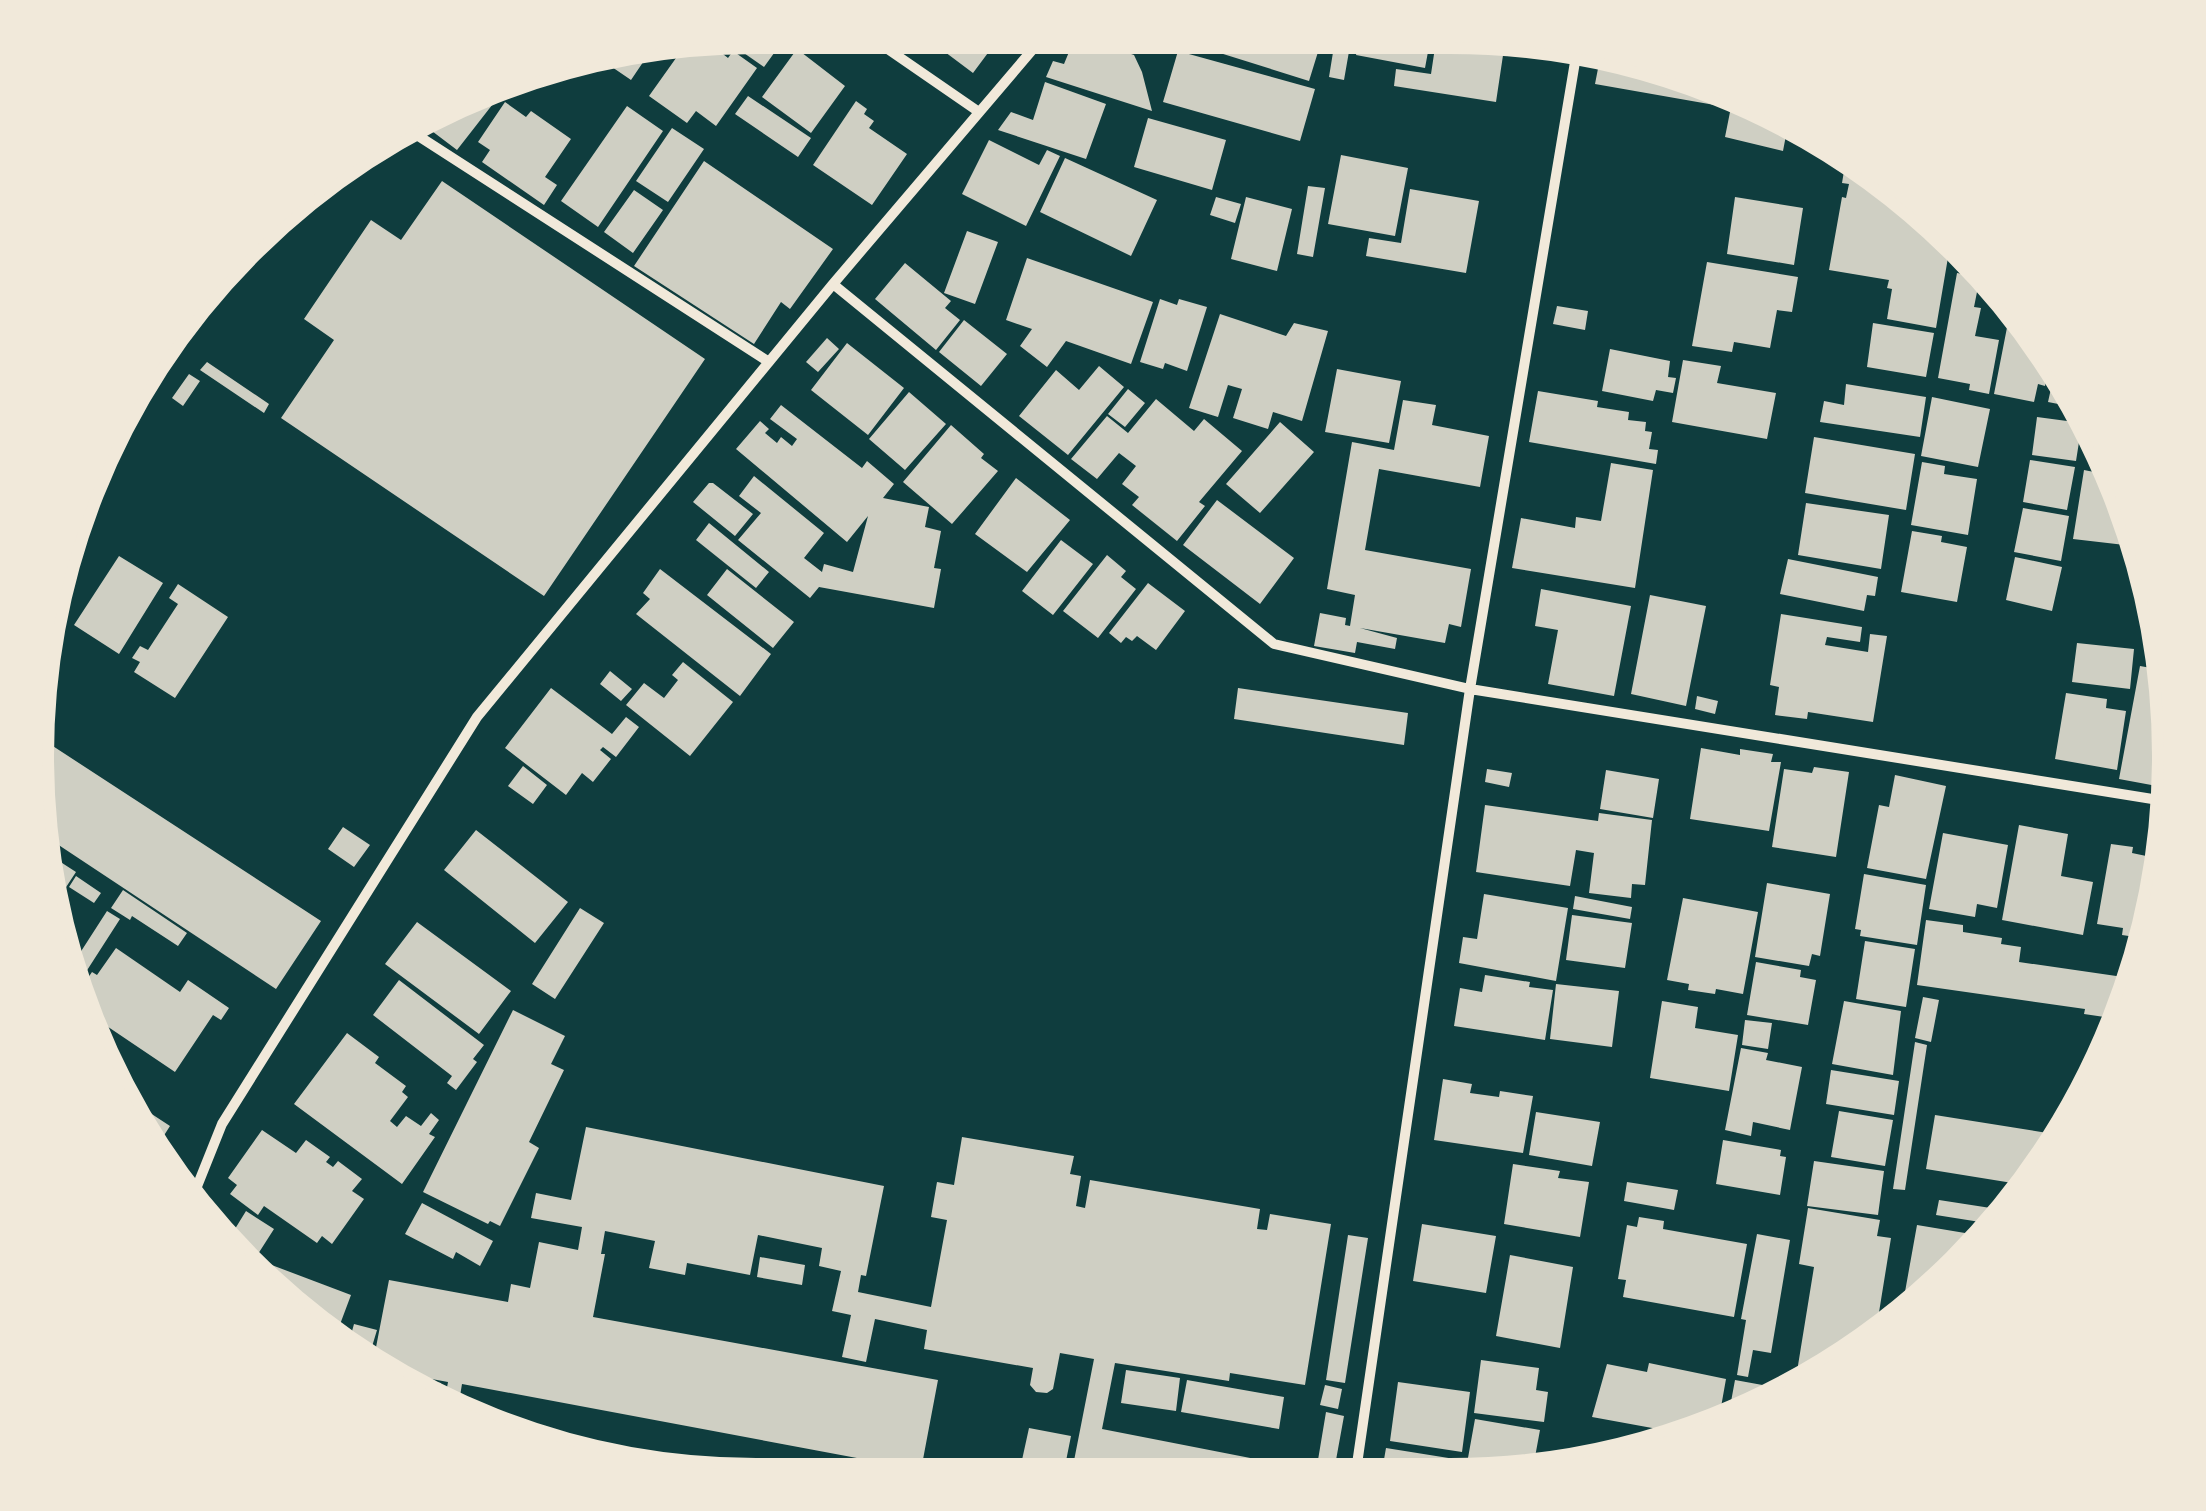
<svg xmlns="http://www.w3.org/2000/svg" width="2206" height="1511" font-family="Raleway,sans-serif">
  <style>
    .building { fill: #cfcfc3 }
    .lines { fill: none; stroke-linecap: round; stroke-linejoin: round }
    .minor { stroke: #f1e9da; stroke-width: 10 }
    .rim { fill: none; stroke: #f1e9da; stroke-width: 12 }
  </style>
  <rect width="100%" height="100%" fill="#0f3d3e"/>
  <path class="building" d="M755,30l35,1 -26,36 -46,-32z
    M900,32l38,1 -13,18z
    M947,33l55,1 -29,39 -36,-27z
    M1076,35l58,20 8,17 10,39 -106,-34 7,-16 11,3z
    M1225,38l97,1 -13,42 -89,-28z
    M705,40l23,18 5,-7 24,17 -41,58 -20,-15 -9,12 -38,-27 37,-52 11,8z
    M1335,40h16l-7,40 -15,-3z
    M1359,40l71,1 -5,27 -69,-13z
    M1436,41l69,1 -9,60 -102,-16 2,-17 35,5z
    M656,43l-25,37 -41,-28z
    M1602,48l126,47 -2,12 -131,-23z
    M797,49l48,37 -34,47 -49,-36z
    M1178,51l137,38 -15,52 -137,-39z
    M1045,82l61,22 -20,55 -88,-29 13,-18 22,8z
    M494,88l-5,7 7,5 -39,50 -37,-28z
    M748,96l63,42 -13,19 -63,-43z
    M1733,97l45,17 -3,13 12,3 -4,21 -58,-14z
    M856,101l11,8 -3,5 10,7 -5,7 38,26 -35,51 -59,-40z
    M505,102l21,15 5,-6 40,28 -26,38 12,8 -13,20 -62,-43 8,-12 -12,-8z
    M627,106l36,25 -65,96 -37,-26z
    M1148,118l78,22 -14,50 -78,-23z
    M672,128l32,21 -36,53 -32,-21z
    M989,140l50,25 8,-15 13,6 -34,70 -64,-32z
    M1847,153l49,38 -2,15 16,3 1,-7 41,32 -16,94 -49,-9 5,-30 -5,-1 2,-8 -60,-10 13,-73 4,1 3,-14 -7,-1z
    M1341,155l67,13 -13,68 -67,-12z
    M1065,158l92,42 -26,56 -91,-44z
    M704,161l129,88 -43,60 -9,-7 -27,42 -120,-78z
    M442,181l263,178 -161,237 -263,-178 53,-78 -30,-21 67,-99 30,20z
    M1308,186l17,2 -12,69 -16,-3z
    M1410,189l69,12 -13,72 -100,-17 3,-18 32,5z
    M634,190l29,20 -30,43 -29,-21z
    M1216,197l25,7 -6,19 -25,-8z
    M1246,197l46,12 -15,62 -46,-12z
    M1735,197l68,11 -9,57 -67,-11z
    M967,231l31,11 -23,62 -31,-11z
    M1027,258l126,44 -22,62 -65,-23 -19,26 -27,-21 12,-17 -26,-9z
    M1707,262l91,15 -6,35 -15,-2 -7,38 -36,-6 -2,10 -40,-6z
    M905,263l46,38 -6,7 15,12 -24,30 -61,-51z
    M1957,273l23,4 -6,30 7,1 -6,28 24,4 -10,54 -20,-4 1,-6 -32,-6z
    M1160,299l17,6 2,-6 28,8 -20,64 -22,-8 -2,6 -23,-7z
    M2012,302l47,60 -9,-2 -5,26 -7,-2 -4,18 -40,-8z
    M1557,306l31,5 -3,19 -32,-6z
    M1220,314l66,22 8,-13 34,8 -26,90 -29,-9 -5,17 -35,-11 9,-29 -14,-4 -10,32 -29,-9z
    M964,320l43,34 -26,32 -42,-34z
    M1873,323l61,10 -8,44 -59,-10z
    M827,338l12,11 -21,23 -12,-10z
    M847,343l57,45 -36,47 -57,-45z
    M1610,349l60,12 -2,16 8,1 -3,15 -17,-3 -3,11 -51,-10z
    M1683,360l38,6 -4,17 59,10 -9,46 -95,-17z
    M207,362l62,42 -5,9 -64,-43z
    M1099,366l25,21 -56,68 -49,-39 37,-46 23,20z
    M2056,366l6,2 22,41 -36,-7z
    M1337,369l64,12 -12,62 -64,-11z
    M189,374l11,7 -17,25 -11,-8z
    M1846,384l80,13 -6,40 -100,-15 4,-21 20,4z
    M1128,389l17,14 -20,24 -17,-13z
    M1538,391l60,10 -1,6 32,5 -1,8 18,2 -1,9 7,1 -3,17 9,1 -2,14 -127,-22z
    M909,392l37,32 -41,46 -36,-31z
    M1932,397l58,12 -12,58 -57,-11z
    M1156,399l38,32 10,-12 38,32 -43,51 6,4 -28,35 -45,-36 7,-8 -17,-13 14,-18 -17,-13 -22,26 -26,-20 36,-43 21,17z
    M1403,400l33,5 -4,20 57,11 -9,51 -101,-18 -14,81 106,19 -10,58 -12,-3 -4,19 -85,-15 37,10 -2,11 -38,-7 -2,11 -41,-7 6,-33 26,5 -1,7 5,1 5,-31 -28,-6 25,-147 42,8z
    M781,405l81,63 5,-7 27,23 -11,14 46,9 -4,20 16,4 -7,37 7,1 -7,39 -115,-21 -9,11 -72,-58 23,-27 -22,-17 15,-20 70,57 -20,25 18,14 2,-8 29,8 15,-56 -21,26 -111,-93 24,-28 9,8 -4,4 12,10 4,-6 11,9 5,-7 -27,-20z
    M2037,417l45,6 -6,38 -44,-6z
    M1280,422l34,30 -54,61 -34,-29z
    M2087,424h5l12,22 -20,-4z
    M951,425l33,29 -3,4 17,13 -46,53 -49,-42z
    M1814,437l101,17 -9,56 -101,-17z
    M2030,460l45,7 -8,43 -44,-8z
    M1922,462l23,4 -1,8 33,5 -9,56 -57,-10z
    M1611,463l42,7 -18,118 -123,-20 9,-50 54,10 1,-11 25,4z
    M2111,465l10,13 21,69 -69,-8 11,-69 25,5z
    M1016,478l54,42 -43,52 -52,-38z
    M709,483h4l40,31 -18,22 -42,-34z
    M1217,500l77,58 -34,46 -77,-59z
    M1806,503l83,12 -8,54 -83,-14z
    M2023,508l46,8 -8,45 -47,-9z
    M709,523l60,49 -13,16 -60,-48z
    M1912,531l30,5 -1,6 26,5 -10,55 -56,-10z
    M1061,540l32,24 -40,51 -31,-24z
    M1107,555l19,16 -5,6 15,12 -38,49 -35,-27z
    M119,556l44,27 -44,71 -45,-29z
    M2015,557l47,10 -10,44 -46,-11z
    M1788,559l90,18 -3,19 -8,-1 -3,16 -84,-17z
    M660,569l111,85 -31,42 -104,-82 14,-15 -7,-6z
    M727,569l67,53 -21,26 -66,-53z
    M1148,583l37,28 -29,39 -19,-14 -5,5 -6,-4 -5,6 -12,-10z
    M178,584l50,33 -53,81 -41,-26 6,-10 -8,-4 8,-12 8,4 30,-46 -9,-6z
    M1541,589l90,17 -17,90 -66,-12 10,-54 -23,-4z
    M1650,595l56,11 -20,100 -55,-12z
    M1781,614l81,13 -2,15 -33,-5 -2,8 43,7 2,-18 17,2 -14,86 -65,-10 -1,7 -32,-4 4,-28 -9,-2z
    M2077,643l57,6 -4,40 -58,-7z
    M683,662l50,40 -43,54 -64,-51 18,-22 20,15 14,-18 -6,-5z
    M2140,666l28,5 8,85 -3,33 -54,-10z
    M610,671l22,18 -11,12 -21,-17z
    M551,688l61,46 14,-17 13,10 -23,30 -13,-10 -3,3 11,9 -18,23 -11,-9 -16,22 -61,-47z
    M1238,688l170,25 -4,32 -170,-26z
    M2066,693l41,6 -1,9 20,3 -9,59 -62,-11z
    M1697,696l21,5 -3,13 -20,-5z
    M39,737l282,184 -45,68 -234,-155z
    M1701,748l39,7v-6l33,5 -2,8h10l-12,69 -79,-12z
    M523,766l24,19 -14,19 -25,-18z
    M1814,767l35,5 -13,85 -64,-10 12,-78 28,4z
    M1487,769l25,4 -3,14 -24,-5z
    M1606,770l53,9 -6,39 -53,-9z
    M1895,775l51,11 -20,93 -59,-11 12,-63 10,2z
    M1485,805l113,16 1,-8 53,7 -7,65 -13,-1 -1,14 -42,-5 5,-40 -18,-3 -6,36 -94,-14z
    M2019,825l49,9 -7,42 32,6 -10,53 -81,-15z
    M343,827l27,18 -16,22 -26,-18z
    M476,830l92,72 -33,41 -91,-73z
    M1943,833l65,12 -11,63 -20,-4 -2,13 -46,-8z
    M2111,844l22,3 -1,6 19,4 -1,7 15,2 -3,32 -13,41 -27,-4 1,-7 -26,-4z
    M42,850l34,22 -27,41 -5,-17z
    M1864,874l62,11 -9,60 -57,-9 1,-6 -6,-1z
    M76,876l25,17 -7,10 -25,-16z
    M1767,883l63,11 -10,62 -8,-2 -3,12 -54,-9z
    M123,890l64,43 -9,13 -46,-30 -2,4 -19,-12z
    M1484,894l84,14 -12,73 -97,-18 4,-26 14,2z
    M1575,896l57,11 -2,12 -57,-10z
    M1683,898l75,14 -15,82 -27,-5 -1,5 -27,-4 1,-6 -22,-4z
    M580,908l24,15 -49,76 -23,-15z
    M107,911l13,8 -45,70 -6,-19z
    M1572,915l60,8 -7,45 -59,-8z
    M1926,920l37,5v7l39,6 -1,6 20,3 -2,15 118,17 -12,41 -41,-6 1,-5 -168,-24z
    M417,922l94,69 -32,43 -94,-70z
    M1865,941l50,8 -9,58 -50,-8z
    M116,948l64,44 8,-12 41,28 -8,12 -8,-5 -38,57 -92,-62 -6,-16 15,-22 5,3z
    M1756,962l45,8 -1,7 16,3 -8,45 -61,-10z
    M1485,975l45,7 -1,5 24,3 -8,50 -91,-14 6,-38 22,4z
    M399,980l85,65 -11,14 4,3 -21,28 -9,-7 5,-7 -79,-61z
    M1556,984l63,7 -7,56 -62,-8z
    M1923,997l16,3 -8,42 -16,-4z
    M1662,1001l36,6 -3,21 43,7 -9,56 -79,-13z
    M1844,1001l57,10 -8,64 -61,-11z
    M513,1010l52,26 -14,28 13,6 -35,72 10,6 -39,78 -10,-5 -2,3 -65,-32z
    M1745,1020l27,3 -4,26 -26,-4z
    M347,1033l32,24 -4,6 31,23 -4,6 6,5 -18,24 7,6 9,-11 15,10 10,-13 8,7 -10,14 6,3 -33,47 -108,-80z
    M1915,1042l12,3 -22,145 -12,-1z
    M1741,1048l27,5 -2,7 36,7 -12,63 -37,-8 -2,14 -26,-6z
    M1831,1070l68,11 -5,34 -68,-11z
    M1443,1079l29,5 -2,9 29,4 1,-6 33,5 -10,57 -89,-13z
    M115,1090l55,36 -14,22z
    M1839,1111l54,9 -8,46 -54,-9z
    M1536,1112l64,10 -8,44 -63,-11z
    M1935,1115l131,21 -13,23 -22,27 -105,-17z
    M586,1127l298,59 -18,90 -5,-1 -3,17 73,15 16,-87 -16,-3 6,-35 17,3 8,-48 112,19 -4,18 11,2 -5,30 9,2 5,-28 170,29 -3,20 10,1 3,-16 61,10 -26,161 -75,-12 -1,8 -114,-18 -13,66 184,36 -1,7 -214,4 23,-117 -34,-6 -7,36 -6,4 -11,-1 -6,-7 3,-17 -109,-19 3,-19 -52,-11 -9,43 -24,-5 9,-42 -19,-4 9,-40 -22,-5 3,-18 -64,-13 -8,40 -63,-12 -2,12 -36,-7 6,-27 -50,-10 -4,23h4l-12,63 345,63 -17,90 -459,-86 -2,12 -14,-3 2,-11 -76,-14 17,-88 119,22 3,-18 19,4 9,-46 39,8 4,-23 -51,-9 5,-25 35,7z
    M262,1130l34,23 10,-13 24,17 -4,5 7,5 5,-6 24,18 -10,12 12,8 -32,45 -10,-8 -5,7 -53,-37 -6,9 -28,-21 7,-9 -9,-7z
    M1723,1140l58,10 -1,6 6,1 -6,38 -64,-11z
    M1814,1161l70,10 -6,44 -71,-9z
    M1513,1164l47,7 -2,7 31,4 -9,55 -76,-13z
    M1627,1182l51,8 -4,20 -50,-9z
    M1939,1200l71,11 -11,14 -63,-10z
    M422,1203l71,38 -13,25 -24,-14 -3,7 -48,-25z
    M1808,1208l72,12 -3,16 14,2 -15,93 -82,59 20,-123 -15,-3z
    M246,1211l28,18 -16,25 -28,-17z
    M1639,1217l25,4 -1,8 84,15 -13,73 -111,-20 3,-17 -8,-1 9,-54 10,2z
    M1422,1224l74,12 -10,57 -73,-12z
    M1917,1225l72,12 -26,32 -50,36 -10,-2z
    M1757,1234l33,6 -19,113 -18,-3 -5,27 -11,-2 9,-55 -5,-1z
    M1348,1235l20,3 -23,145 -19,-3z
    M1510,1255l63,12 -13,81 -64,-12z
    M760,1257l45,8 -3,20 -45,-8z
    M269,1264l82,31 -18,48 -71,-59z
    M354,1324l23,6 -9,30 -22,-7z
    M1481,1360l58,8 -3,22 12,2 -4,30 -70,-9z
    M1649,1363l77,16 -8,45 -20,7 -12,-2 -1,5 -93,-17 15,-53 40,8z
    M1126,1370l54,8 -4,33 -55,-8z
    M406,1377l35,6 -2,14 -21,-3 -13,-7z
    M1187,1380l97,17 -5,32 -98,-17z
    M1735,1380l33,6 -5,23 -35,9z
    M1398,1382l72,10 -8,60 -72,-11z
    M1325,1385l17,4 -4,20 -18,-4z
    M1326,1412l18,4 -10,55 -18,1z
    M1475,1419l65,11 -7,38 -67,1z
    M1029,1428l42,8 -8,40h-30l2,-13 -13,-3z
    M1386,1448l75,12 -1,9 -78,2z"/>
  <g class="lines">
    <path class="minor" d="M863,32l116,80
      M406,128l363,234
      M833,284l441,360 196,45 701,113
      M192,1199l30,-75 255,-407 356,-433 212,-249
      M507,1435l260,46
      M1356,1471l114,-782 108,-645"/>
  </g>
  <path d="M0 0H2206V1511H0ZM756 48H1450A708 708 0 0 1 2158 756V756A708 708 0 0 1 1450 1464H756A708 708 0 0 1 48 756V756A708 708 0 0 1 756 48Z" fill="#f1e9da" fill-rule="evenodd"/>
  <path class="rim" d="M756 48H1450A708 708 0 0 1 2158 756V756A708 708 0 0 1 1450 1464H756A708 708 0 0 1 48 756V756A708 708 0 0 1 756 48Z"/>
</svg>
